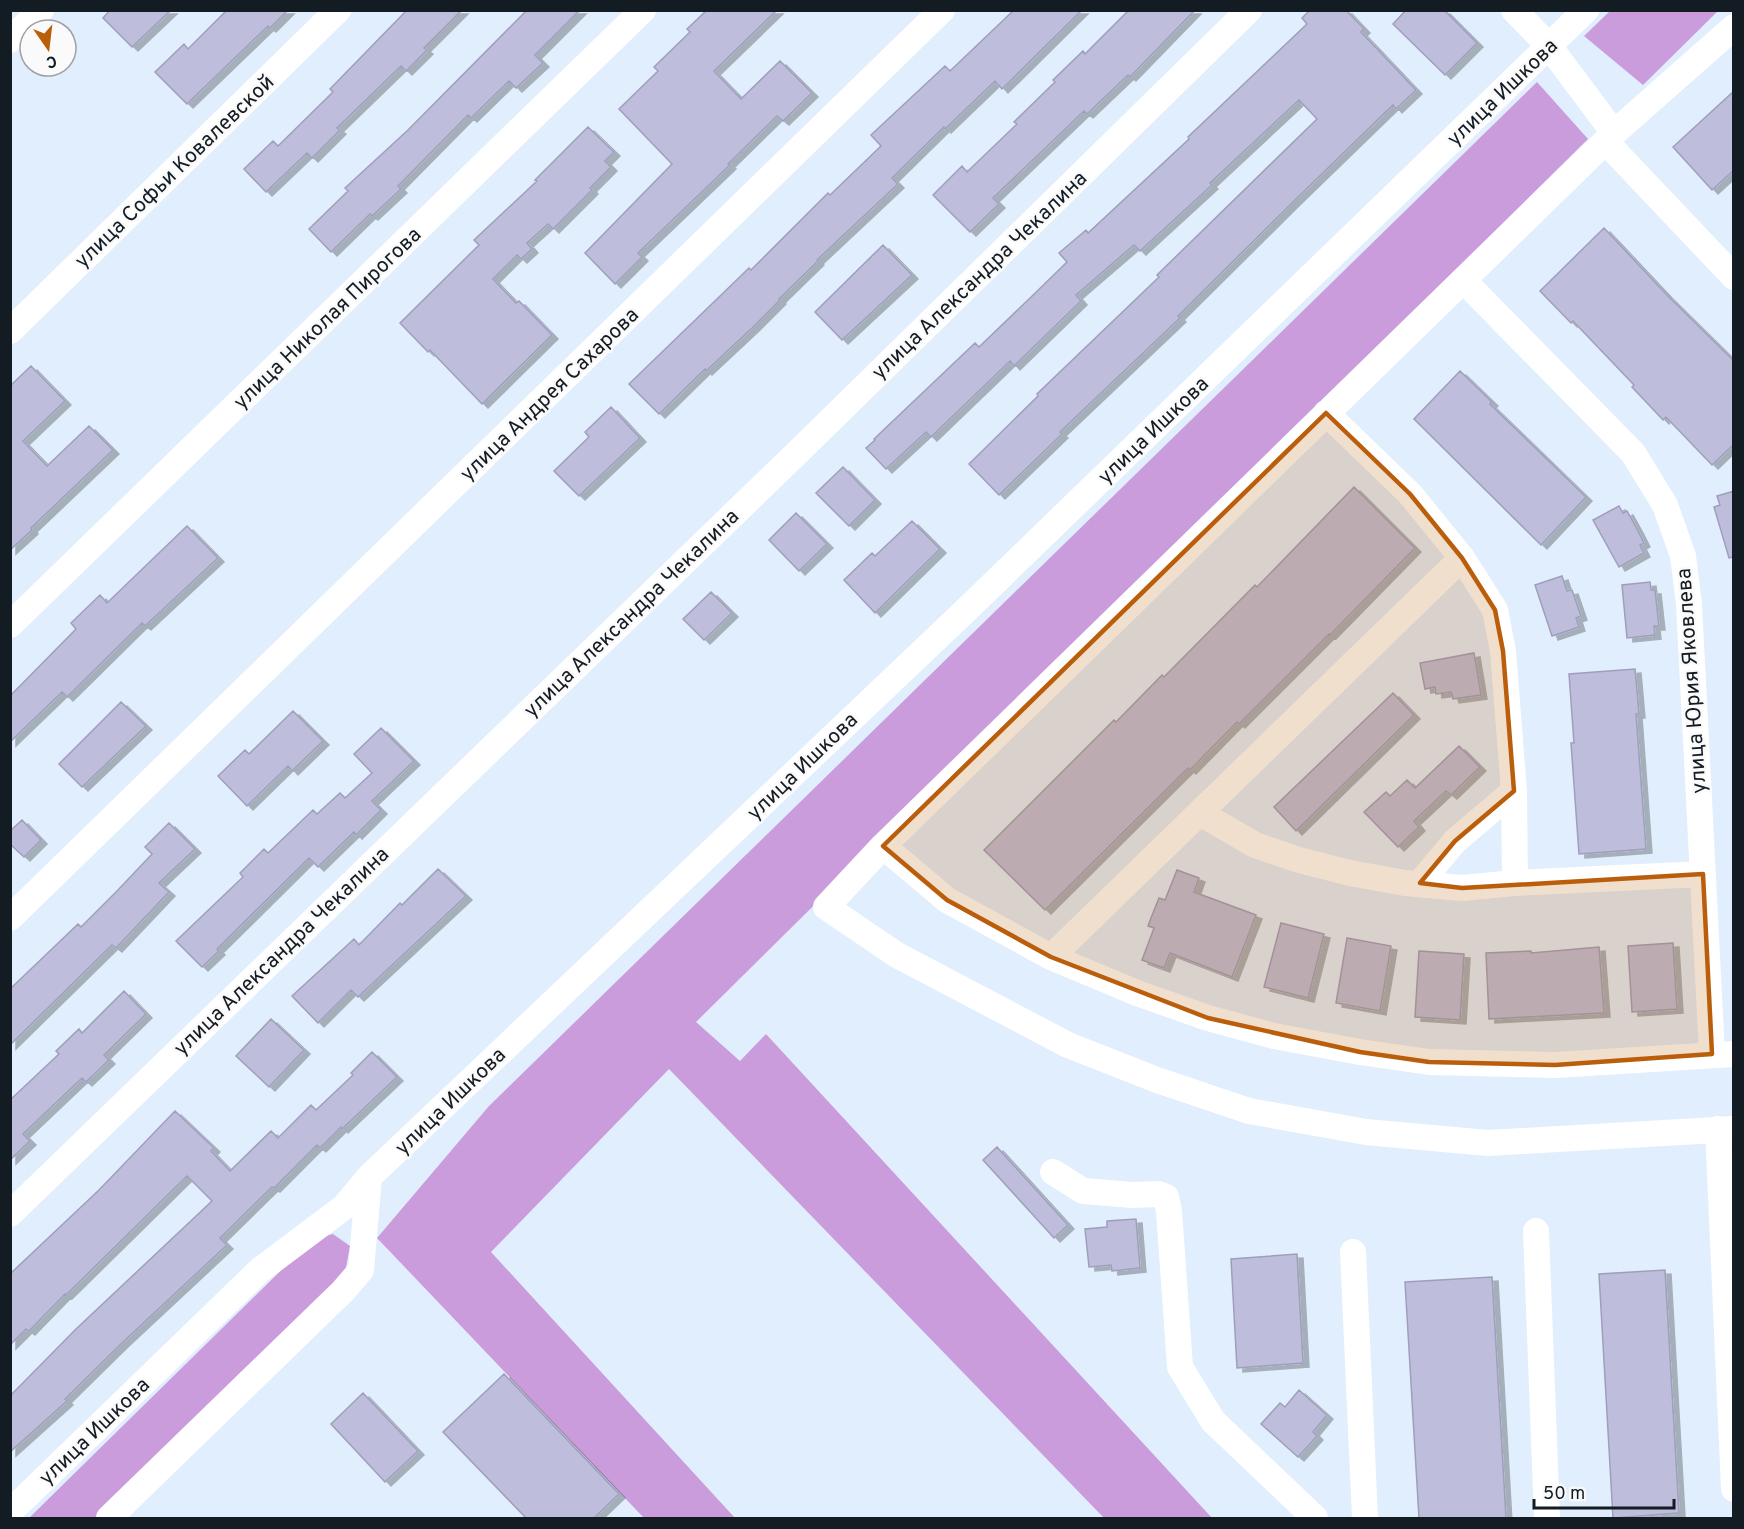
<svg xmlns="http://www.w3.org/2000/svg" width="1744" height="1529" font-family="Overpass,sans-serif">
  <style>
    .forest { fill: #cb9cdc }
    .building { fill: #bebedc; stroke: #9f9fbc; stroke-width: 1.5; filter: url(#shadow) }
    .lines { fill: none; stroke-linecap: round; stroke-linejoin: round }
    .minor { stroke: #fff; stroke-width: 26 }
    .marked { fill: #bb5e0c; fill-opacity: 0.2; stroke: #bb5e0c; stroke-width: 4.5; stroke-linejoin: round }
    .labels { text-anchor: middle; stroke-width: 5; stroke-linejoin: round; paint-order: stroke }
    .street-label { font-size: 21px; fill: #131b23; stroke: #fafafa }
  </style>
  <defs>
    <filter id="shadow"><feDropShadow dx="6" dy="4" stdDeviation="0" flood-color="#0004"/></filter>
  </defs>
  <rect width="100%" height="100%" fill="#e1eefd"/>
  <path class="forest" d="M1611,10h107v1l-75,74 -59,-49z
    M1537,82l51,57 -892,883 44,39 26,-27 446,484h-108l-435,-449 -178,183 244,266h-91l-267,-280 112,-132z
    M333,1234l17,12 -5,27 -243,245h-73l284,-279z"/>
  <path class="building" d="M110,10h61l-39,37 -29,-29z
    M227,10h61l-18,18 -2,-2 -81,78 -32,-32 29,-28 4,5z
    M407,10h55l-38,38 3,2 -21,21 -5,-5 -64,62 3,2 -28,28 -5,-5 -41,39 -22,-23 29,-28 5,5 55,-54 -3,-3z
    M527,10h53l-45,45 8,8 -27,25 -7,-7 -38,37 -3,-3 -70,71 3,3 -29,27 -2,-2 -39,38 -22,-23 39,-38 -3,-3 63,-58z
    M707,10h70l-63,61 27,28 39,-38 32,32 -29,28 -6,-5 -49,48 2,1 -92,88 4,4 -27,27 -30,-31 87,-89 -53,-55 39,-38 -4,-4 36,-35 -3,-3z
    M1014,10h68l-80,79 -7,-8 -50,48 -1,-2 -52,51 6,6 -81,76 1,1 -39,38 1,1 -28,28 -46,43 -1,-2 -46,45 -30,-30 120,-116 2,2 77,-77 2,2 51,-49 -10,-11 74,-69 5,5z
    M1129,10h66l-65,67 -2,-2 -41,39 -3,-3 -91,87 6,6 -29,28 -37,-37 29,-29 5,6 50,-48 -3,-2 41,-40 -2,-2 30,-29 2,3z
    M1310,10h36l18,19 -3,3 55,58 -20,19 -3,-4 -96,93 -119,118 2,2 -120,114 2,2 -63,61 -30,-31 69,-68 -1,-2 122,-117 -2,-2 160,-156 -18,-19 -89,83 2,2 -72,66 -6,-6 -58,50 5,6 -67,65 -4,-5 -79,76 -5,-5 -40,37 -20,-21 9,-8 -1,-1 101,-96 4,4 49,-47 39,-38 -8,-9 27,-23 2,3 101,-94 -1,-2 119,-113 -5,-6z
    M1406,10h38l33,33 -32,32 -52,-51z
    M1734,91v79l-22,20 -39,-43z
    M588,127l26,25 -9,9 6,6 -21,21 2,2 -39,39 -5,-5 -21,19 5,6 -11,10 -4,-4 -24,24 23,24 3,-2 33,34 -70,69 -52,-54 -2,2 -28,-29 79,-78 -5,-5 63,-59 -2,-1z
    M1604,228l62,66 68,67v83l-22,21 -46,-48 -3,3 -31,-33 2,-2 -61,-64 -2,2 -31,-32z
    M883,245l29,30 -70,65 -27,-28z
    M31,366l34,35 -42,40 24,25 42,-40 24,24 -82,78 1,2 -22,20v-164z
    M1460,371l32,31 -2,2 96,93 -45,48 -127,-126z
    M611,407l29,31 -61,58 -25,-25 35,-34 -4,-5z
    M843,467l32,33 -26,26 -33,-33z
    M1354,487l61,61 -85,87 -1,-1 -90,90 -2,-2 -47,48 -2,-2 -143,142 -61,-60 130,-130 2,2 46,-47 2,2 91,-92 2,2z
    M1734,491v66l-5,1 -15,-51 6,-2 -3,-9z
    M1619,506l4,7 4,-2 10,18 7,14 -4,2 4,8 -25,14 -26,-47z
    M796,513l31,31 -28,27 -30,-31z
    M912,521l28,28 -65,64 -31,-33 28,-27 3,3z
    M187,526l31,32 -73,68 -3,-3 -75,74 -5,-5 -52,50v-46l66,-67 -5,-6 29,-28 7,8z
    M1562,576l5,15 5,-1 9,26 -5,2 3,9 -27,9 -17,-51z
    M1650,582l1,8h4l4,36h-5l1,9 -28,3 -5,-53z
    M711,592l21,21 -28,27 -21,-21z
    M1474,653l7,42 -28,4 -2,-7 -15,2 -1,-7 -10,2 -5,-26z
    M1635,669l4,45h-3l10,135 -67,5 -8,-111h3l-5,-69z
    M1393,693l21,22 -118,116 -22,-24z
    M121,702l25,24 -64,61 -23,-23z
    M293,711l30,30 -31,30 -4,-5 -41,40 -29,-30 27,-26 4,4z
    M381,728l33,33 -42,40 9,9 -25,25 -2,-3 -36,35 -9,-9 -92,91 2,2 -17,16 -26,-26 67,-64 -3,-4 24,-24 4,4 45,-43 4,4 23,-21 5,5 27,-25 -18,-19z
    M1459,746l21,21 -29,28 -5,-4 -32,30 5,6 -21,20 -34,-35 22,-20 4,4 17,-16 8,8z
    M22,820l19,20 -17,17 -14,-13v-13z
    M169,823l26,26 -36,34 10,9 -53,56 -4,-3 -102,100v-56l68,-65 3,3 37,-37 34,-36 -7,-7z
    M438,869l28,27 -108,101 -7,-7 -33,33 -26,-27 62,-57 5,6 41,-42 2,2z
    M1177,870l22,8 -5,14 62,23 -24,62 -62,-24 -6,15 -22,-8 12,-32 -6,-2 3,-8 8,-20 6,2z
    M1281,923l43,11 -16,64 -44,-11z
    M1347,938l44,8 -11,65 -44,-8z
    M1673,943l4,66 -45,3 -4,-66z
    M1599,947l5,66 -115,6 -3,-66 45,-2v2z
    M1419,951l45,3 -4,66 -45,-3z
    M124,991l22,23 -42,41 5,5 -23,22 -4,-4 -59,56 7,7 -20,19v-60l49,-46 -3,-3 23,-22 3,4z
    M271,1019l33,31 -35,37 -33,-31z
    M372,1052l25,25 -55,52 -1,-2 -21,21 -3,-3 -43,43 -2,-1 -52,51 7,7 -105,98 -57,56 2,2 -57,51v-56l65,-66 137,-129 -25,-25 -121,119 -1,-1 -36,37 -3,-2 -16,16v-71l89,-84 76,-79 39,37 -3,3 19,20 41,-40 7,7 33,-33 5,5 37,-35 -2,-2z
    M997,1147l71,78 -14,13 -71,-78z
    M1136,1219l4,49 -28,3 -1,-6 -22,2 -4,-38 22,-2v-6z
    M1297,1254l6,109 -66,5 -6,-109z
    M1665,1270l14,243 -66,5 -14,-244z
    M1492,1277l14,241h-87l-14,-236z
    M504,1374l115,120 -25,24h-68l-83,-86z
    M1299,1390l28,25 -14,17 4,4 -19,21 -37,-33 19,-21 5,4z
    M363,1393l55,58 -33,31 -54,-58z"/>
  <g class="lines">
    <path class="minor" d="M1514,10l35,36 65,87
      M1734,27l-120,106 -731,713 -57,61 71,48 171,90 89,35 92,31 117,21 122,11 246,-14
      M10,40l31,-30
      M1606,142l128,135
      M1464,281l169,172 32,52 18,51 6,48 23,450
      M10,331l328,-321
      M1326,413l84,81 52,64 33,52 8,41 11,140 1,92
      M10,625l633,-615
      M1200,813l55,32 44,15 51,13 55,10 57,5 53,-5 188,-9
      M883,846l64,54 104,57 86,36 71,25 66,18 86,16 69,10 126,3 179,-11
      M1420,883l35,-42 59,-50
      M10,918l932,-908
      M1051,957l411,-399
      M1718,1129l16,360
      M1053,1172l30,19 50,4 25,-1 8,3 3,14 11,156 33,54 102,97
      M10,1214l789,-763 450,-441
      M1536,1231l11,287
      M1353,1252l12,266
      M10,1512l250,-242 84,-63 25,-30 593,-563 624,-604
      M109,1518l234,-227 18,-21 8,-93"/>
  </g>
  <path class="marked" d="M1326,413l84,81 52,64 33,52 8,41 11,140 -59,50 -35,42 42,5 241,-14 9,180 -157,11 -126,-3 -69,-10 -152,-34 -157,-61 -104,-57 -64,-54z"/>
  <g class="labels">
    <g class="street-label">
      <text transform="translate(1502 92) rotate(-44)" y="7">улица Ишкова</text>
      <text transform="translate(174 171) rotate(-44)" y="7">улица Софьи Ковалевской</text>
      <text transform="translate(979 275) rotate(-44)" y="7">улица Александра Чекалина</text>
      <text transform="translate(327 318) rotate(-44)" y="7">улица Николая Пирогова</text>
      <text transform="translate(549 394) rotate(-44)" y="7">улица Андрея Сахарова</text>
      <text transform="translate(1153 430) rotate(-44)" y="7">улица Ишкова</text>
      <text transform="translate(631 613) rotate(-44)" y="7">улица Александра Чекалина</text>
      <text transform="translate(1691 681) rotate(-94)" y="7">улица Юрия Яковлева</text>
      <text transform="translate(802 766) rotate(-44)" y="7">улица Ишкова</text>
      <text transform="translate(281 951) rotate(-44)" y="7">улица Александра Чекалина</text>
      <text transform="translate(450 1101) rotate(-44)" y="7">улица Ишкова</text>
      <text transform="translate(94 1431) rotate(-44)" y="7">улица Ишкова</text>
    </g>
  </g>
  <rect width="1744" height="1529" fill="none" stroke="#131b23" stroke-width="24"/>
  <g transform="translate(48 48) rotate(166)"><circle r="28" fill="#fafafa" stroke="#9ea1a4" stroke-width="1.5"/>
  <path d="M0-4.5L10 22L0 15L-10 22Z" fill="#bb5e0c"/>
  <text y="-9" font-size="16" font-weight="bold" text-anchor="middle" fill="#131b23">С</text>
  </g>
  <path d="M1534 1499v9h140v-9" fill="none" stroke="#131b23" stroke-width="3"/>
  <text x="1543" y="1499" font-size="18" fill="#131b23" stroke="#fafafa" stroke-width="4.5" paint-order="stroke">50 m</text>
</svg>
